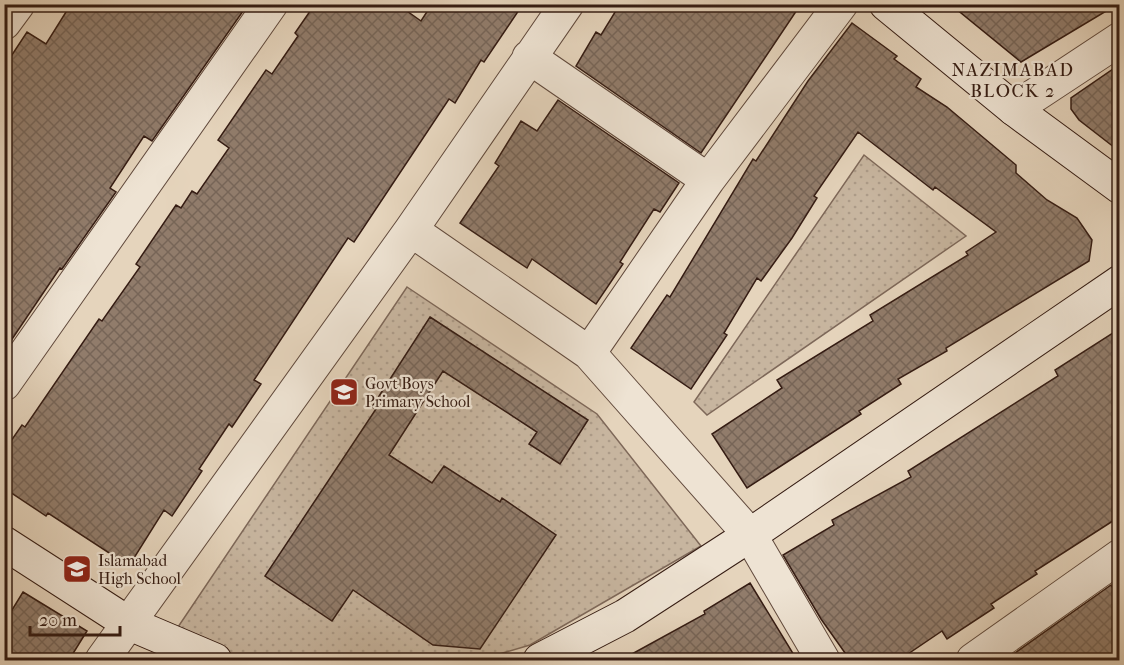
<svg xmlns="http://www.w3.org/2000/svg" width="1124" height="665" font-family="'IM FELL French Canon',serif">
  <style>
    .grass { fill: url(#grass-dots); stroke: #7e6859; stroke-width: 1.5 }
    .building { fill: url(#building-cross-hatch); stroke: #351c13; stroke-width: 1.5 }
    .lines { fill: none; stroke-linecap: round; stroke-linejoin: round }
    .street-casing { stroke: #614a3d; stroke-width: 35 }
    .secondary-casing { stroke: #351c13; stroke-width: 35 }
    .street { stroke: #eee3d3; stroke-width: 33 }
    .secondary { stroke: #eee3d3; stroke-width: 33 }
    .labels { text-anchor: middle; stroke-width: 4.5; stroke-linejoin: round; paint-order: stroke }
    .poi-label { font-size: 16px; fill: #351c13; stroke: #eee3d3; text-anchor: start }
    .neighbourhood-label { font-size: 18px; letter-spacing: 1.5px; fill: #351c13; stroke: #eee3d3 }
  </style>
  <defs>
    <pattern id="grass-dots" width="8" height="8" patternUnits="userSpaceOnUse" patternTransform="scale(1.5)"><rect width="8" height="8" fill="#c7b59f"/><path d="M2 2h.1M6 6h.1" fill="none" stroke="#ac9b88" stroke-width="1.8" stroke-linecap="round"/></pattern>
    <pattern id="building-cross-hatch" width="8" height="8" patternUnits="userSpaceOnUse" patternTransform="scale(1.5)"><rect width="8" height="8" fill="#917c6b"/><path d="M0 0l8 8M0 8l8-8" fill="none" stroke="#776557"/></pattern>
  </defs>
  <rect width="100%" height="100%" fill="#e5d4bc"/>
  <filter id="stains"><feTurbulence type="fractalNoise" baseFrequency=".00333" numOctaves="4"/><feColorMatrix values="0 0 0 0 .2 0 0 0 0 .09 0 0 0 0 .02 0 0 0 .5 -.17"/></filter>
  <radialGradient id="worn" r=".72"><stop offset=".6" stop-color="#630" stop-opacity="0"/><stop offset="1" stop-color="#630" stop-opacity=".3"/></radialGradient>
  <path class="grass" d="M864,155l102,81 -259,179 -13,-13z
    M407,287l190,127 104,132 -171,99 -51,15h-241l-60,-33z"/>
  <path class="building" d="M71,4h177l-96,137 -8,-5 -34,52 6,4 -54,77 -2,-1 -56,83v-284l23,-35 19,12z
    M315,4h82l24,17 11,-17h91l-39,58 -3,-2 -26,43 -6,-4 -95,143 -6,-4 -94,142 7,4 -29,43 -3,-3 -30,45 3,2 -30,45 -8,-6 -35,56 -81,-53 -2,3 -42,-28v-37l18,-26 3,2 74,-108 3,2 38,-54 -4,-3 40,-59 5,3 11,-17 5,3 32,-46 -11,-8 48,-70 6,4 26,-38 -3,-3z
    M620,4h181l-100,149 -125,-87 20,-34 5,3z
    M950,4h168l-97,58z
    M852,23l45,33 -3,3 27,20 -5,8 31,20 69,58v8l31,27 30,18 15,22 -3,21 -143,87 1,3 -49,28 3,5 -42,27 2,3 -114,74 -35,-54 70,-46 -5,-8 96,-59 -3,-6 98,-60 -2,-3 30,-20 -61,-45 -2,3 -75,-58 -44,64 3,2 -25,40 -31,43 -4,-3 -33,55 3,2 -36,54 -60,-41 36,-53 3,2 83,-138 3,2 52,-80z
    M1119,65v86l-40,-31 -8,-11v-11z
    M558,100l121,83 -19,29 -6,-3 -34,53 3,2 -27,40 -64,-45 -5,9 -67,-45 39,-57 -4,-3 26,-42 16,10z
    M430,317l158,103 -28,44 -31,-20 8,-12 -94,-61 -54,84 43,28 12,-17 56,36 2,-4 54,37 -76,114 -47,-4 -80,-55 -21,31 -67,-45 111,-167 -4,-2z
    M1119,329v188l-84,54 2,3 -46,30 3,4 -47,31 -5,-8 -43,29h-49l-29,-41 -38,-64 51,-30 -2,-5 79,-43 -3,-6 150,-95 -3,-6z
    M750,583l47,77h-176l84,-46 -1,-3z
    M1111,585l8,13v62h-114z
    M23,592l64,39 -18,29h-65v-37z"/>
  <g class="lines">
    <g class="street-casing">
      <path id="street" d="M4,23l14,-19
        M529,57l179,123
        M1014,109l106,-70
        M411,230l178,123 161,182 73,125
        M589,353l119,-173 133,-176
        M4,384l267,-380
        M102,660l309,-430 156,-226
        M973,660l147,-104"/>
    </g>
    <g class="secondary-casing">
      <path id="secondary" d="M886,4l128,105 106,78
        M4,543l124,80 87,37
        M540,660l85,-44 125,-81 370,-253"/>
    </g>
    <use href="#street" class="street"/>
    <use href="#secondary" class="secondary"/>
  </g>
  <defs>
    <g id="school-square" transform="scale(1.5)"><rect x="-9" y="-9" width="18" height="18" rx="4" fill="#8f2418" stroke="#eee3d3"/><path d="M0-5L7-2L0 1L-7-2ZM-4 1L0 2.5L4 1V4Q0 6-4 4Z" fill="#fff"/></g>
  </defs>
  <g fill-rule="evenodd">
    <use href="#school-square" x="344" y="392"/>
    <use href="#school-square" x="77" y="569"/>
  </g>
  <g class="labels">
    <g class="poi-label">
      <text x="365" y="389">Govt Boys<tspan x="365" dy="18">Primary School</tspan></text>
      <text x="98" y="566">Islamabad<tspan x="98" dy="18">High School</tspan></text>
    </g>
    <g class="neighbourhood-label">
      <text x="1013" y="76">NAZIMABAD<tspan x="1013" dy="21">BLOCK 2</tspan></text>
    </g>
  </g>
  <rect width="1124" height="665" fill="none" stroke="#e5d4bc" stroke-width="24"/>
  <rect x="6" y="6" width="1112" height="653" fill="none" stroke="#351c13" stroke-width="3"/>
  <rect x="12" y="12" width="1100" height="641" fill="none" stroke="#351c13" stroke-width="1.5"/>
  <path d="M30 626v9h90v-9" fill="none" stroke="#351c13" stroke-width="3"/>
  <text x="39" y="626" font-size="18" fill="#351c13" stroke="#eee3d3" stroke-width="4.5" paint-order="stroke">20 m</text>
  <rect width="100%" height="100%" filter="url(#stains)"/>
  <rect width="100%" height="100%" fill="url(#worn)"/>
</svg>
